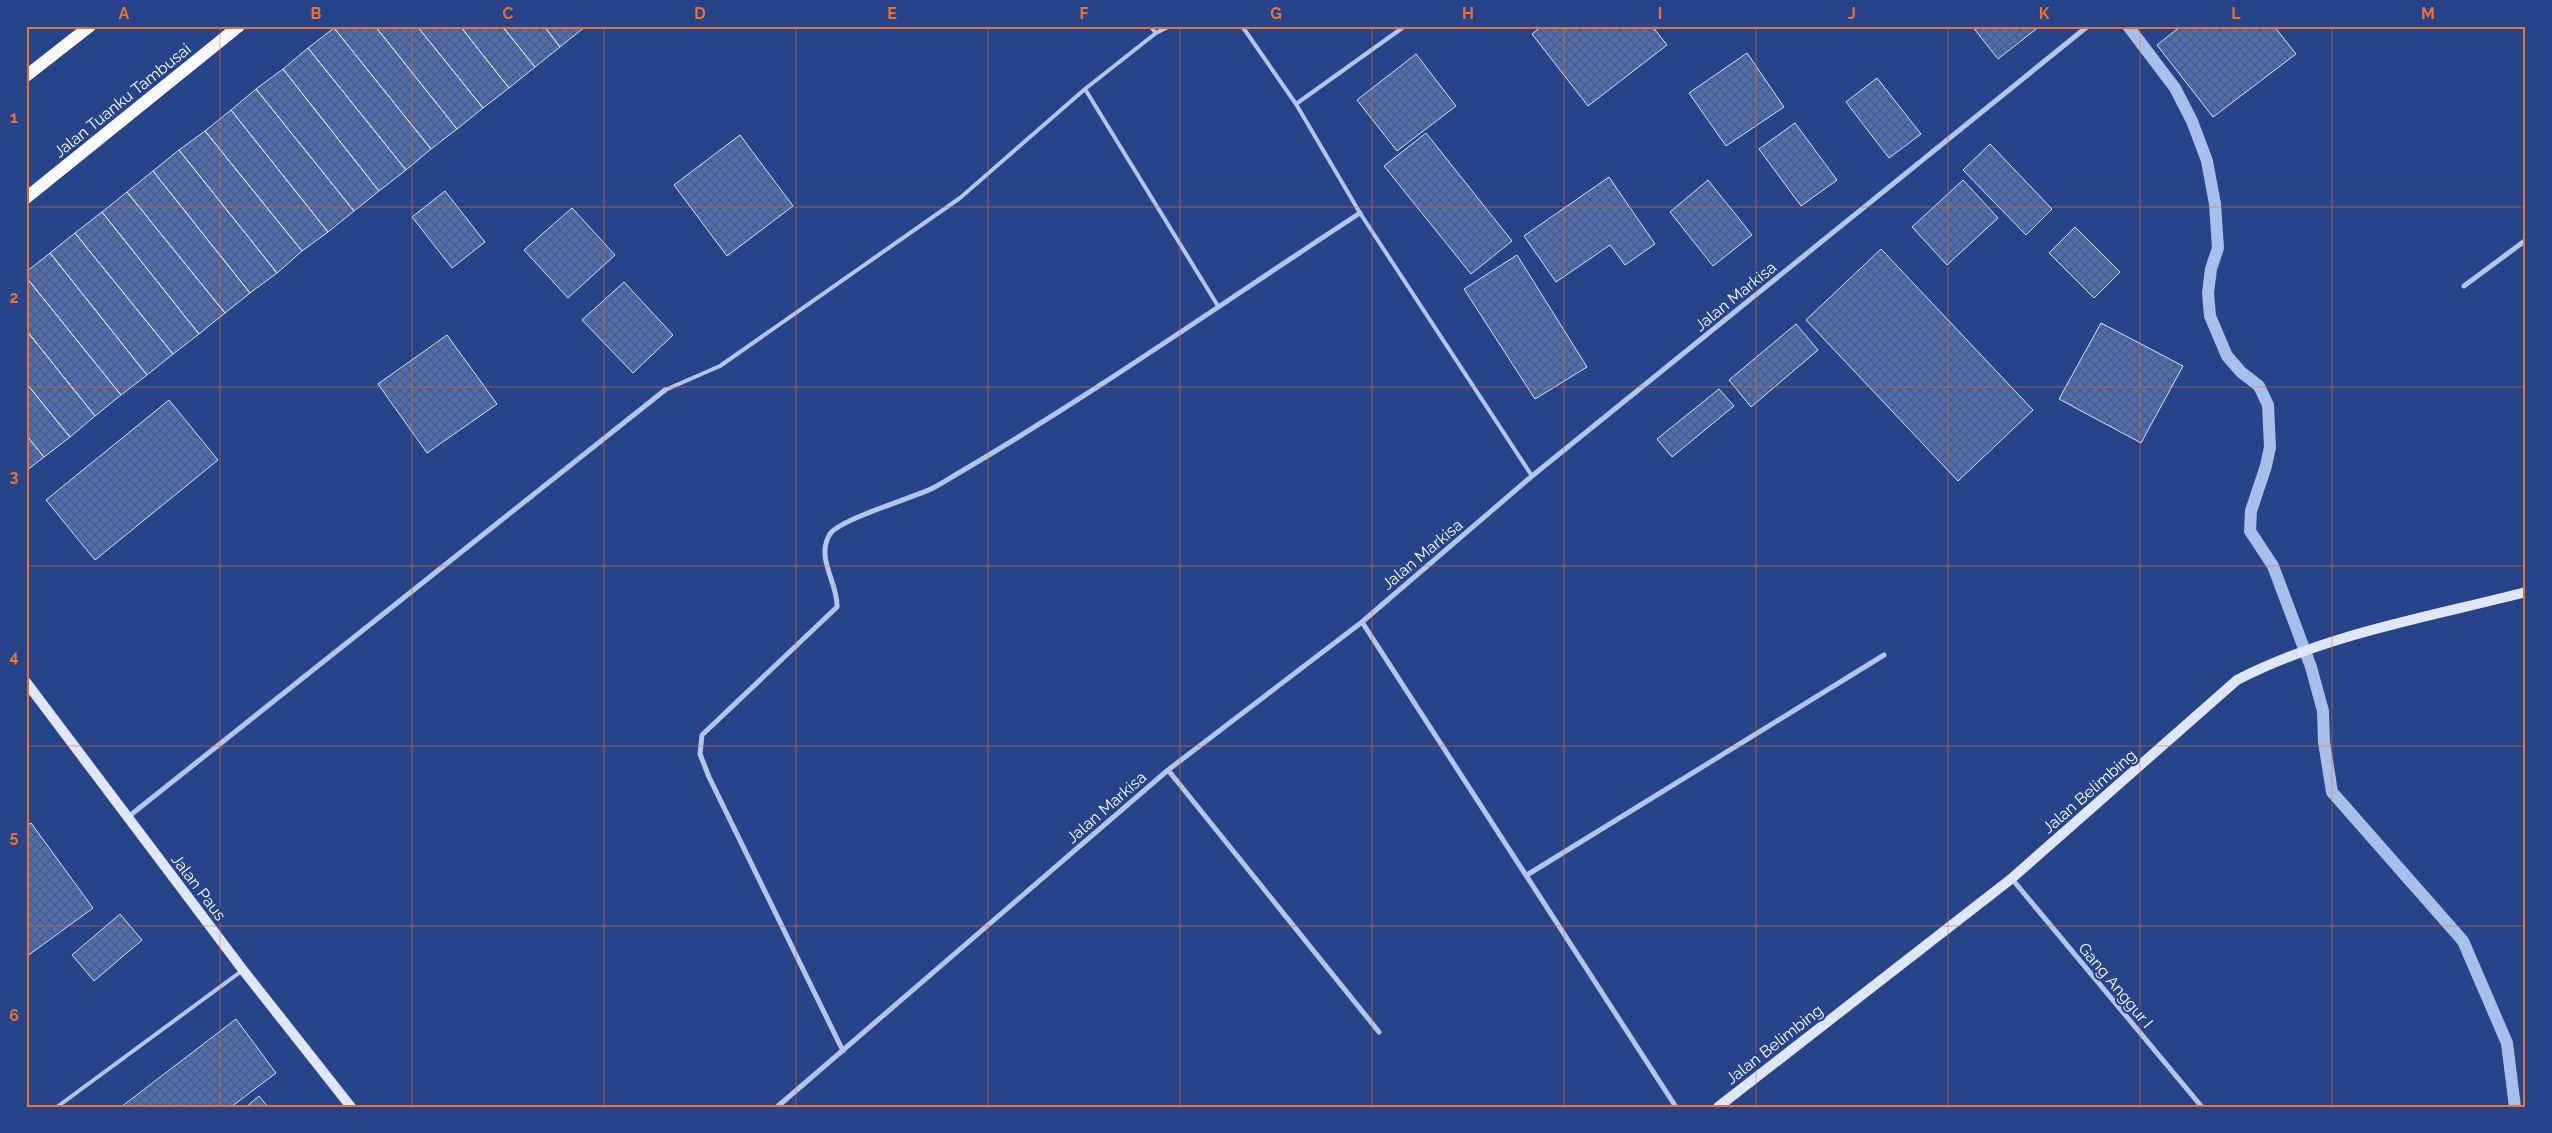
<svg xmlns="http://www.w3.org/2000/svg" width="2552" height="1133" font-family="Raleway,sans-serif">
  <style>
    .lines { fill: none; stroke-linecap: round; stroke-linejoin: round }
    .stream { stroke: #a9beea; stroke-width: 12 }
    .building { fill: url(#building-cross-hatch); stroke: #d9e2f7 }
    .lane { stroke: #b5c5ea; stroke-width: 4 }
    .street { stroke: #b5c5ea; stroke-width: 5 }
    .secondary { stroke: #dfe6f8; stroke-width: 10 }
    .primary { stroke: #f8fafe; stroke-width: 12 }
    .grid { fill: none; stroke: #eb7230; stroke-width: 1; stroke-opacity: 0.55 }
    .labels { text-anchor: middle; stroke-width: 4.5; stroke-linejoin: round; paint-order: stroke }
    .street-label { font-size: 16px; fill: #fff; stroke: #27448b }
    .neatline { fill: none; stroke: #eb7230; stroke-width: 2 }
    .grid-label { font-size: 16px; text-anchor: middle; font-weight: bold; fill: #eb7230 }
  </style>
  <defs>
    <pattern id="building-cross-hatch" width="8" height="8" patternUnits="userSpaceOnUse" patternTransform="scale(1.25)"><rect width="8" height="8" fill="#4f6db2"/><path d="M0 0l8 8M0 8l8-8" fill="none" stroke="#4d5975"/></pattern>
  </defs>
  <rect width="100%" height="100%" fill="#27448b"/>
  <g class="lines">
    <path class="stream" d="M2128,26l47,62 17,33 15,40 8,43 3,44 -7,21 -3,24 2,23 17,40 14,16 18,14 9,19 2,42 -4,19 -15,45 -1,20 23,35 38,101 12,44 1,31 8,50 131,149 44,102 8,64"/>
  </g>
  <path class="building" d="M336,26h39l82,103 -26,20 -97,-121z
    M375,26h42l66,82 -26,21z
    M417,26h43l49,62 -26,20z
    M460,26h42l33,41 -26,21z
    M502,26h42l16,21 -25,20z
    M544,26h42l-26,21z
    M1542,26h110l15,19 -79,61 -56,-72z
    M1972,26h68l-42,33z
    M2181,26h93l22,28 -83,63 -56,-72z
    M334,28l97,121 -25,21 -98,-122z
    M308,48l98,122 -27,21 -96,-122z
    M1747,53l37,54 -58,39 -37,-53z
    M1416,54l40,52 -59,45 -40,-51z
    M283,69l96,122 -25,20 -98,-122z
    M1877,78l44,56 -32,24 -43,-56z
    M256,89l98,122 -26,21 -97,-122z
    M231,110l97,122 -26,19 -97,-120z
    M1795,123l42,57 -36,26 -42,-57z
    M205,131l97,120 -25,22 -98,-123z
    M1426,133l86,108 -41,33 -87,-108z
    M740,135l53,71 -66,50 -53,-71z
    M1990,144l62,65 -26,26 -63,-65z
    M179,150l98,123 -27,20 -97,-122z
    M153,171l97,122 -25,20 -98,-121z
    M1609,177l46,67 -30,21 -15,-20 -54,37 -32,-46z
    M1708,180l44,55 -39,31 -43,-54z
    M1963,180l35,38 -51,47 -35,-38z
    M445,191l40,51 -33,26 -40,-51z
    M127,192l98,121 -26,21 -97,-122z
    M572,208l43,47 -47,43 -44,-48z
    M102,212l97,122 -26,20 -98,-121z
    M2075,227l45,45 -26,26 -45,-45z
    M75,233l98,121 -26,21 -97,-122z
    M1881,249l152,161 -75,71 -152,-161z
    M50,253l97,122 -26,20 -95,-118v-5z
    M1517,255l70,112 -52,32 -71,-110z
    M26,277l95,118 -26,21 -69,-86z
    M624,282l49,53 -40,38 -51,-53z
    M2101,323l82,43 -42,77 -82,-44z
    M1796,324l22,26 -67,57 -22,-27z
    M26,330l69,86 -25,21 -44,-54z
    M447,335l50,69 -70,49 -49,-69z
    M26,383l44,54 -26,20 -18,-22z
    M1719,389l15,17 -62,51 -15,-18z
    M169,400l49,60 -123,100 -49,-60z
    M26,435l18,22 -18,14z
    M31,823l62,85 -67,49v-131z
    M120,914l22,26 -48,41 -22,-26z
    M236,1019l40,54 -45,34h-110z
    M259,1096l9,11h-22z"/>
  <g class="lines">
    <path class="lane" d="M1150,26l6,7
      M1242,26l54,78 64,109 172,263
      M1085,89l133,217
      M1296,104l109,-78
      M665,390l55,-24 240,-168 125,-109 71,-56 14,-7
      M57,1107l186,-137"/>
    <path class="street" d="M2464,286l62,-46
      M1362,622l314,485
      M1168,770l211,262
      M128,817l537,-427
      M1527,875l357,-220
      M2012,879l190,228
      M843,1051l-134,-274 -9,-23 2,-19 135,-128c1,-25 -22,-49 -7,-73 10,-15 83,-36 103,-46 10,-5 20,-12 29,-17 136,-80 266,-172 398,-258
      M777,1107l391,-337 194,-148 170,-146 556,-450"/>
    <path class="secondary" d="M26,682l217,288 108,137
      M1718,1107l293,-228 226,-199c89,-46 192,-63 289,-88"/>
    <path class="primary" d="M26,76l64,-50
      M26,198l213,-172"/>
  </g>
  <path class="grid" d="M220,26v1081M412,26v1081M604,26v1081M796,26v1081M988,26v1081M1180,26v1081M1372,26v1081M1564,26v1081M1756,26v1081M1948,26v1081M2140,26v1081M2332,26v1081M26,207h2500M26,387h2500M26,566h2500M26,746h2500M26,926h2500"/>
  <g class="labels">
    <g class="street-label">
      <text transform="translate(122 100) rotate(-39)" y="6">Jalan Tuanku Tambusai</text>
      <text transform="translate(1735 296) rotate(-39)" y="6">Jalan Markisa</text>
      <text transform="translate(1422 554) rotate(-40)" y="6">Jalan Markisa</text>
      <text transform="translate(2089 791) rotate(-41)" y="6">Jalan Belimbing</text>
      <text transform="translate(1106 807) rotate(-41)" y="6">Jalan Markisa</text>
      <text transform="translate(199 887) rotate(53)" y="6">Jalan Paus</text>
      <text transform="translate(2116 985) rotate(50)" y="6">Gang Anggur I</text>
      <text transform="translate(1774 1044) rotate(-38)" y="6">Jalan Belimbing</text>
    </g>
  </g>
  <rect width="2552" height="1133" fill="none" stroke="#27448b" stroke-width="55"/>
  <rect x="28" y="28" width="2496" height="1078" class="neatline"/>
  <g class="grid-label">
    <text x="124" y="19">A</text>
    <text x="316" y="19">B</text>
    <text x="508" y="19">C</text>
    <text x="700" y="19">D</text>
    <text x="892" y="19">E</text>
    <text x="1084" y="19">F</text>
    <text x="1276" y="19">G</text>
    <text x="1468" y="19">H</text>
    <text x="1660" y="19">I</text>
    <text x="1852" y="19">J</text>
    <text x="2044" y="19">K</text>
    <text x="2236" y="19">L</text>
    <text x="2428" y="19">M</text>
    <text x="14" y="123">1</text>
    <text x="14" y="303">2</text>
    <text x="14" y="482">3</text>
    <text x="14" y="662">4</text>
    <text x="14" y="842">5</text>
    <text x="14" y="1021">6</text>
  </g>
</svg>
